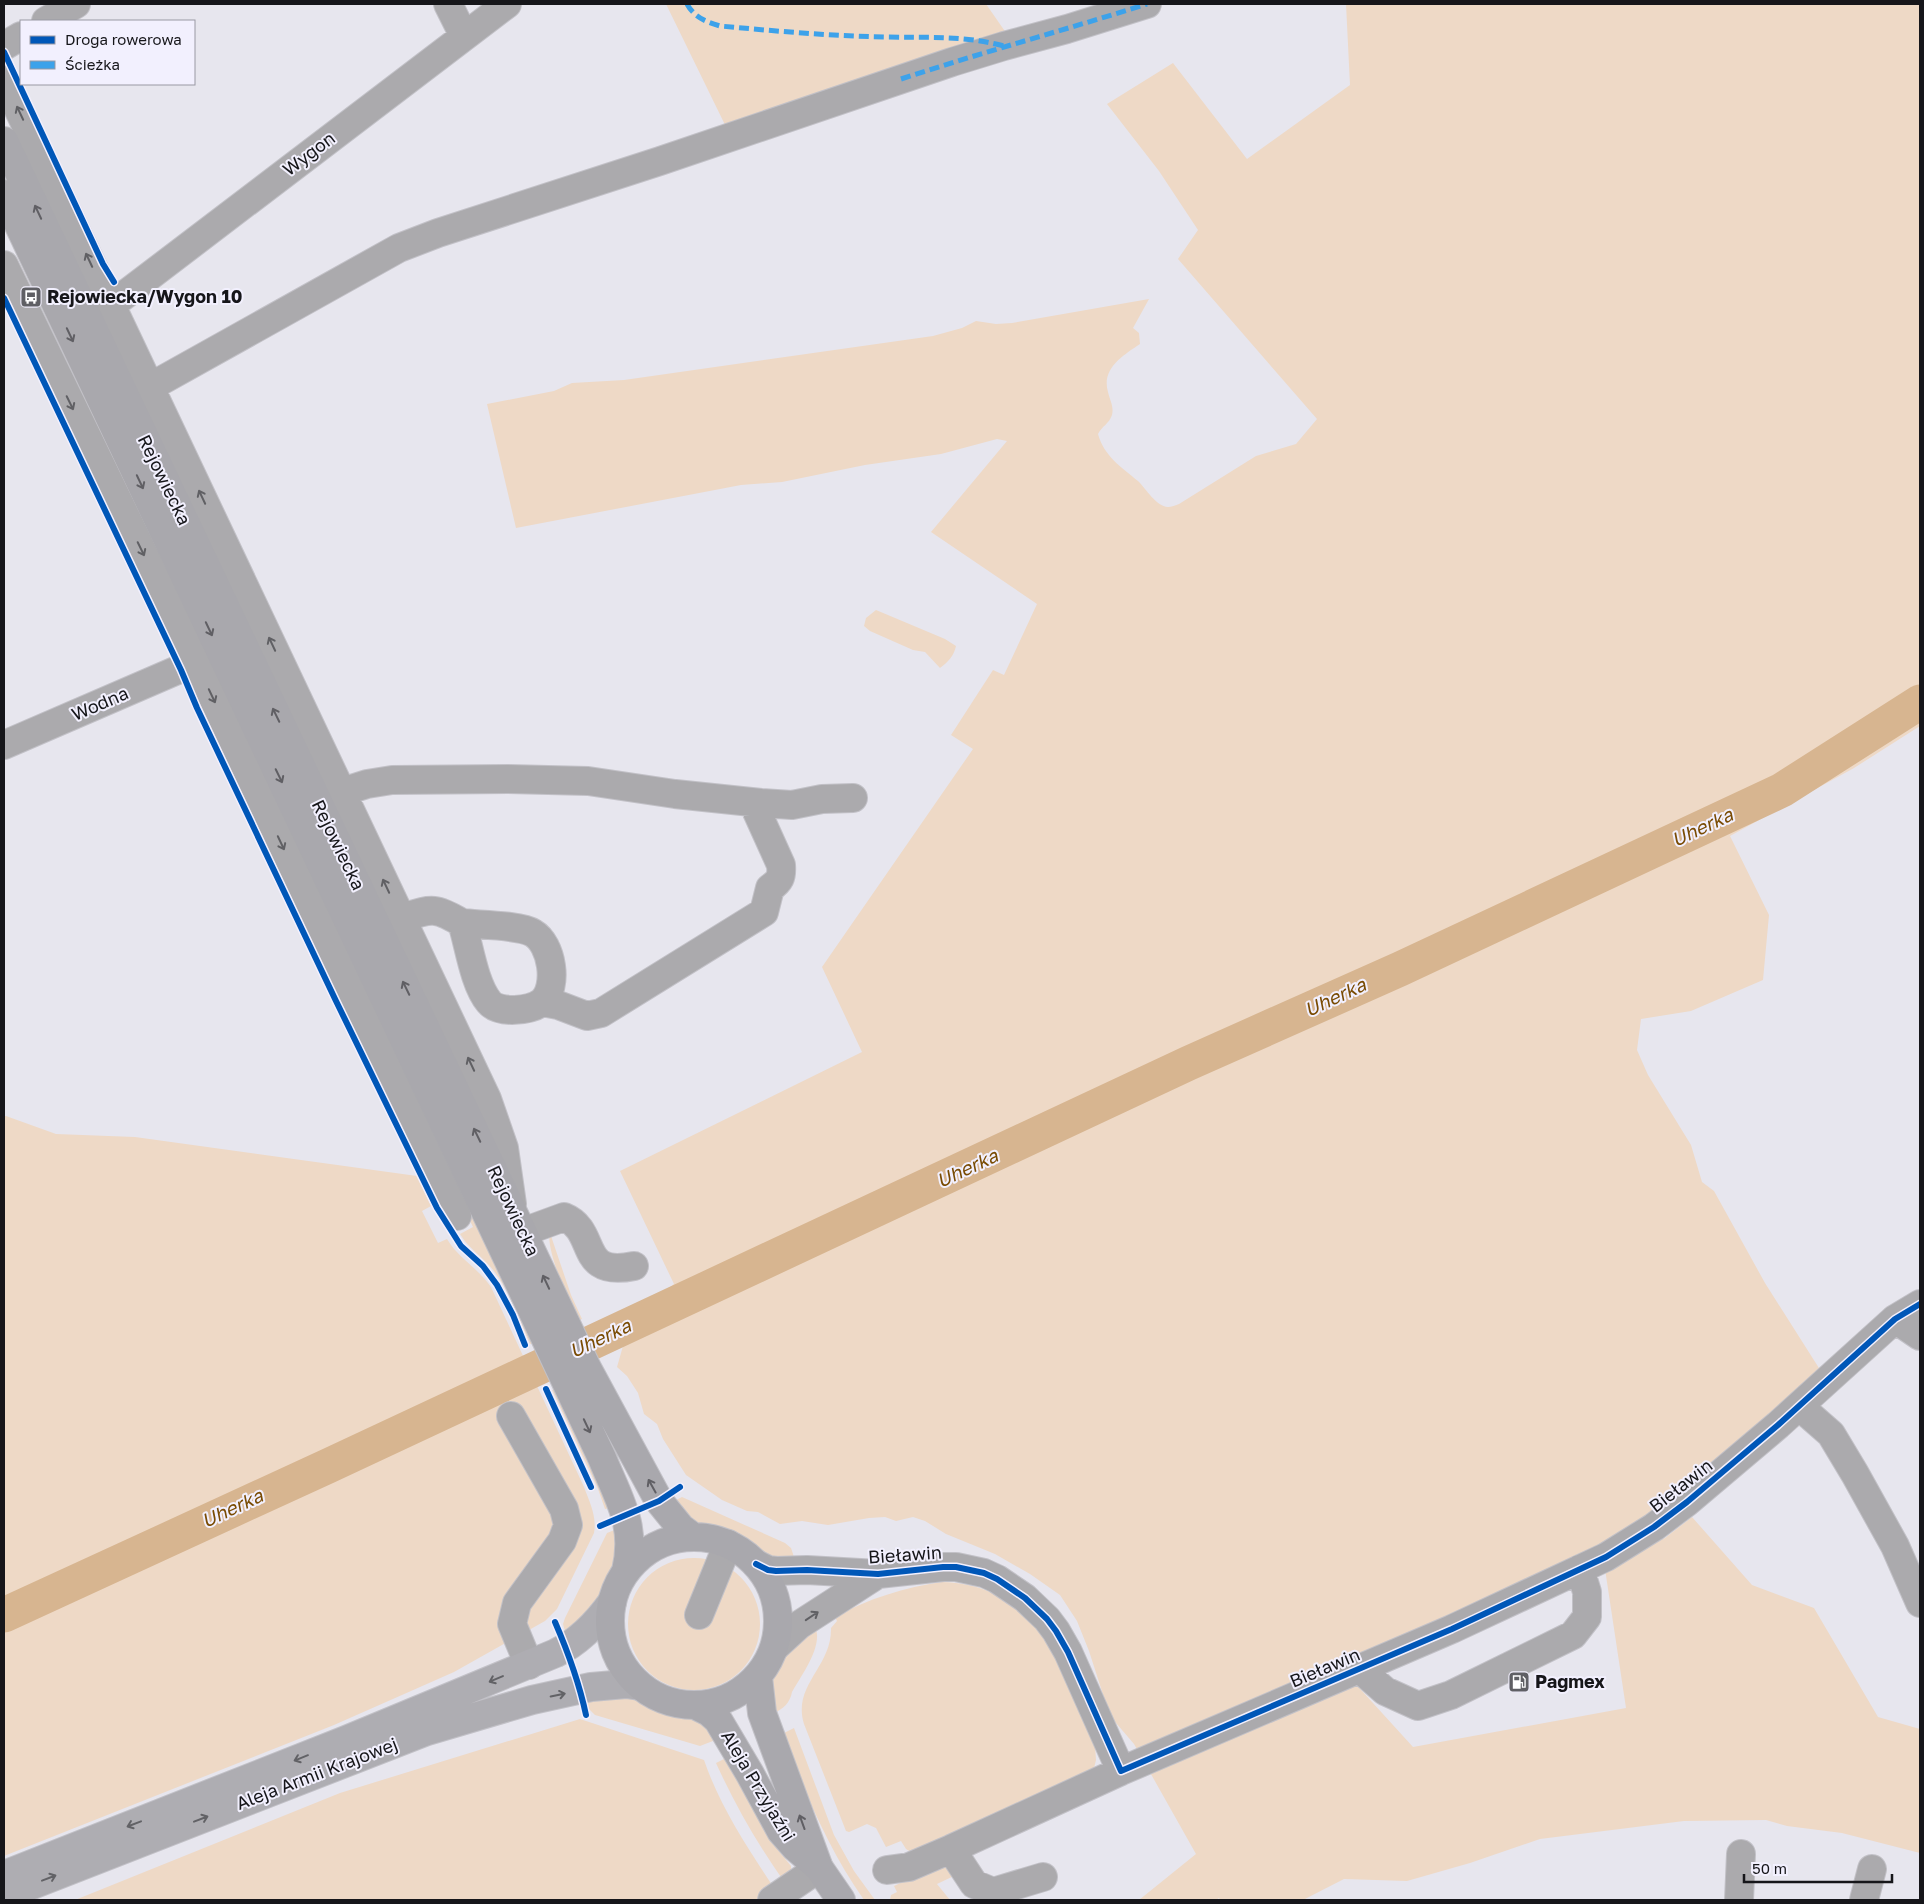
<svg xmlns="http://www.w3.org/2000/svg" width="1924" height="1904" font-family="'Golos Text',sans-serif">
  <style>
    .green { fill: #eed9c6 }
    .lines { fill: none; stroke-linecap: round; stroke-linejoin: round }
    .river { stroke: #d7b590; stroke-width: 35 }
    .minor-casing { stroke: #c2c1c7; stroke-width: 30 }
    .major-casing { stroke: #c2c1c7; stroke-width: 30 }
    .highway-casing { stroke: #c2c1c7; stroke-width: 30 }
    .minor { stroke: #abaaad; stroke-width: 28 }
    .major { stroke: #aeadb2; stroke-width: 28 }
    .highway { stroke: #a9a8ad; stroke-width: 28 }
    .quiet { stroke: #3da2ea; stroke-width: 5; stroke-dasharray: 10 5; stroke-linecap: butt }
    .cycleway-casing { stroke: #f2f0fe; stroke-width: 9 }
    .cycleway { stroke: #0057b8; stroke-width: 6 }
    .oneway { stroke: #606064 }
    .oneway2 { stroke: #605f64 }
    .oneway3 { stroke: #626266 }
    .labels { text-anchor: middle; stroke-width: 4; stroke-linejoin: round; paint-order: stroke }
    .street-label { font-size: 18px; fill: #16161a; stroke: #f2f0fe }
    .poi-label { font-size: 18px; font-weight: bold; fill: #16161a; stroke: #f2f0fe; text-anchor: start }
    .water-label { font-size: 19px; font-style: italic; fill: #794b03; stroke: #f2f0fe }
  </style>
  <rect width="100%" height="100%" fill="#e7e6ee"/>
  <path class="green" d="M666,4h320l25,36 -282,93z
    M1346,4h574v722l-66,42 -124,68 39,79 -6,65 -72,31 -50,8 -4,31 11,25 43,70 11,37 12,9 51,92 59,93 -152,130 -320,174 61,67 213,-39 -21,-139 60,-31 27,-21 60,68 62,23 64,109 42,12v124l-78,-20 -55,-7 -21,-6 -82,1 -144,18 -70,24 -63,18 -63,-2 -41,21h-83l-1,-2 -3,2h-77l57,-46 -62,-110 -24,-28 -21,-65 -12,-30 -17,-26 -30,-21 -35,-20 -49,-20 -21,-13 -12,-4 -17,4 -11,-4 -16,1 -41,7 -26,-4 -22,3 -22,-12 -11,-1 -25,-11 -36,-25 -23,-36 -6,-15 -13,-10 -6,-21 -11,-17 -10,-9 14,-49 43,-34 -54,-113 242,-119 -40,-85 151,-218 -22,-14 42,-65 11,5 33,-71 -106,-72 76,-91 -10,-2 -56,15 -76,11 -83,17 -41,3 -225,43 -29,-124 67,-13 18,-8 52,-3 309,-44 29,-8 14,-7 20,3 16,-1 137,-24 -16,29 6,5 1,11c-16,11 -39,24 -32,48 2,9 6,14 4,23 -3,9 -10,11 -14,19 6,22 23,33 40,47 8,8 18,25 30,26 3,0 8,-2 11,-3l77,-48 40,-12 21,-25 -139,-160 20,-29 -39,-59 -52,-67 66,-41 74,96 103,-74z
    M876,610l69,29 11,7c-2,10 -8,16 -16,22l-15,-16 -12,-2 -43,-19 -6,-5 2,-8z
    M364,989l170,354 -4,1c-11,-23 -20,-52 -36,-73 -11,-14 -25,-22 -34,-37l13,-7 -111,-233z
    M4,1116h2l50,18 79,3 282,39 14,30 -9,5 16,32 9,-4c12,20 30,28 44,48l93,200c6,16 13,30 10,46l-37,76 -12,12 -91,51 -120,53 -330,131z
    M550,1233l21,62 11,24 -5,2c-7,-17 -32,-73 -27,-88z
    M557,1388l55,120 -7,1 -7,-20 -46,-99z
    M682,1497l103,46 6,5 4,12 -22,-3 -9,-4 -34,-21 -26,-5 -12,-6 -20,-19z
    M617,1529l2,17 -5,25 -18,39 -30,25 -3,-11 2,-6 42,-85z
    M628 1624a66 66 0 1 1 132 0a66 66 0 1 1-132 0Z
    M942,1582c98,3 120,89 153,164l1,14 -3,12 -182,80 -5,-3 -5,-8 -15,6 -10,-19 -9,-4 -18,8 -3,-1 -42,-107c-12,-39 28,-57 27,-96l6,-7 -2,-4c32,-18 71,-30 107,-35z
    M815,1627c9,18 -14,49 -23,65 -2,11 -9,17 -18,21 -1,-8 -4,-19 -2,-27 5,-26 25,-42 43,-59z
    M626,1698l11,2 23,13 36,7 11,8 11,11 -18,7 -105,-31 -6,-6 -2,-8z
    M580,1719l124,41c17,50 49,96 78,140h-707l265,-107z
    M794,1728l40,107 20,36 21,29h-11c-37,-53 -58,-106 -82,-166z
    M728,1757l50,93 13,16v5l-6,12c-27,-38 -50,-78 -69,-120z
    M941,1864l13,4 4,6 -21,10 13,16h-60l1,-5 6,-3 -3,-6z"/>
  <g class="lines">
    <path class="river" d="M4,1615l324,-149 861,-403 211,-94 382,-179 138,-88"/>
    <g class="minor-casing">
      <path id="minor" d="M448,4l16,32
        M46,21l30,-17
        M4,46l17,-10
        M4,79l483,1020 17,49 8,56
        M4,265l192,397 261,554
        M110,304l12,-7 385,-293
        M150,387l249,-139 39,-15 222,-72 292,-99 52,-16 63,-17 80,-25
        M4,745l192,-83
        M342,792l25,-8 25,-4 116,-1 80,2 87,13 86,9 31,2 30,-6 31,-1
        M401,918c30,-9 33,-12 61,5 7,22 12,61 27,79 10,12 41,9 53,0 17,-15 10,-58 -9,-69 -13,-8 -54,-8 -71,-10
        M542,1002l16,3 29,11 14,-3 163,-101 6,-24c10,-7 12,-11 11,-23l-28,-62
        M523,1232l41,-15c35,14 12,61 70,49
        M1895,1319l25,17
        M1799,1406l32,28 24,40 40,72 25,57
        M511,1416l53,93 4,16 -6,16 -45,62 -5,21 17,41
        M756,1564l12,6 8,1 31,-1 71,4 65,-7h13l28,6 13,6 28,19 22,21 9,12 12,21 53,119
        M699,1615l29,-71
        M775,1647l24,-22 79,-51
        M1360,1669l25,22 33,15 33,-11 122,-60 14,-18v-25l-7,-23
        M951,1849l23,35 19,8 50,-15
        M887,1870l22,-3 42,-18 170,-78 331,-142 154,-72 48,-30 33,-25 91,-77 117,-106 25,-15
        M772,1900l47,-32
        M1739,1900l2,-46
        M1864,1900l8,-31"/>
    </g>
    <g class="major-casing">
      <path id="major" d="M4,1875l342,-135 210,-87c24,-12 41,-30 56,-51
        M4,1896l423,-165 105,-31 59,-13 35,-3 14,2"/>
    </g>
    <g class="highway-casing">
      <path id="highway" d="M4,141l583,1227 72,133 22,27 12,9
        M4,194l598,1264c17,42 35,67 24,113
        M610 1621a84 84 0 1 1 168 0a84 84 0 1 1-168 0Z
        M758,1677l4,36 57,155 22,32
        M697,1706l12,6 9,8 32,54 31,57 14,16 21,18"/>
    </g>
    <use href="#minor" class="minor"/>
    <use href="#major" class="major"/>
    <use href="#highway" class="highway"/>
    <path class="quiet" d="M687,4c7,13 19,18 33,22 55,5 111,10 167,11 42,1 75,-2 117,9
      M901,79c82,-27 164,-49 246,-75"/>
    <g class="cycleway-casing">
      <path id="cycleway" d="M4,52l99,212 11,18
        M4,298l177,372 16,38 139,293 101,207 24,38 22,20 14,19 16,30 12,30
        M546,1389l45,98
        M600,1526l59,-25 21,-14
        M756,1564l12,6 8,1 31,-1 71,4 65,-7h13l28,6 13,6 28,19 22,21 9,12 12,21 53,119 331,-142 154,-72 48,-30 33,-25 91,-77 117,-106 25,-15
        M555,1622c13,30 24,60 31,93"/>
    </g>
    <use href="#cycleway" class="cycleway"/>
  </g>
  <defs><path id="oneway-shaft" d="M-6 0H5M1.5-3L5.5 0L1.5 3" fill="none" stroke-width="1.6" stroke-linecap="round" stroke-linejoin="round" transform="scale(1.25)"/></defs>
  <g class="oneway">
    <use href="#oneway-shaft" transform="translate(20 113) rotate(-115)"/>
    <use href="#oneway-shaft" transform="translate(89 260) rotate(-115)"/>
    <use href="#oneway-shaft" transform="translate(70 403) rotate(64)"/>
    <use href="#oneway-shaft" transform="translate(202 497) rotate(-115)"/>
    <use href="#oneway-shaft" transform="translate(141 549) rotate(64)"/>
    <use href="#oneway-shaft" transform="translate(272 644) rotate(-115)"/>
    <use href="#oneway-shaft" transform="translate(212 696) rotate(65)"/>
    <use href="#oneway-shaft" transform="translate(281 843) rotate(65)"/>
    <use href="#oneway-shaft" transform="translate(386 886) rotate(-115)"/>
    <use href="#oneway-shaft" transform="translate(471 1064) rotate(-115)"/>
    <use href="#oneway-shaft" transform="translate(812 1616) rotate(-34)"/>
  </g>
  <g class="oneway2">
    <use href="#oneway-shaft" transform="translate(38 212) rotate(-115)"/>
    <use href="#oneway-shaft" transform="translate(70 335) rotate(65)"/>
    <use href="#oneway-shaft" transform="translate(140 482) rotate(65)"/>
    <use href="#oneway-shaft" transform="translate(209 629) rotate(65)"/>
    <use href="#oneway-shaft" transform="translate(276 715) rotate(-116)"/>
    <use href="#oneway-shaft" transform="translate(279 776) rotate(64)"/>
    <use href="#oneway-shaft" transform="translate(406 988) rotate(-116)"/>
    <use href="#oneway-shaft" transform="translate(477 1135) rotate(-116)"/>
    <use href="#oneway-shaft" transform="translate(546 1282) rotate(-115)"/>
    <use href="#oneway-shaft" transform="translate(587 1426) rotate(65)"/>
    <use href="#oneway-shaft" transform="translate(652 1486) rotate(-119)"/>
    <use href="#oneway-shaft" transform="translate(802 1822) rotate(-110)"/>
  </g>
  <g class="oneway3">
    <use href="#oneway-shaft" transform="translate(496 1679) rotate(157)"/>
    <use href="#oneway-shaft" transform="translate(558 1695) rotate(-12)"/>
    <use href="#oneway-shaft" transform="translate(301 1758) rotate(158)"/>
    <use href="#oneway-shaft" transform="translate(201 1819) rotate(-21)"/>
    <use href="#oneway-shaft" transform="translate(134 1824) rotate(159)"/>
    <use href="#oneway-shaft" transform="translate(49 1878) rotate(-21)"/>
  </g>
  <defs>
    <g id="bus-square" transform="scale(1.125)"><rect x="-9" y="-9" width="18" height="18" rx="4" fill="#5f5f64" stroke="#f2f0fe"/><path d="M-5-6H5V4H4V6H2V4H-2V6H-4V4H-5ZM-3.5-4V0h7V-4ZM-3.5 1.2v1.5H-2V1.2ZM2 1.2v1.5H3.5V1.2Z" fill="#fff"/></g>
    <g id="fuel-square" transform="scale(1.125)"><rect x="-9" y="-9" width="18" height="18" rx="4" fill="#5f5f64" stroke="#f2f0fe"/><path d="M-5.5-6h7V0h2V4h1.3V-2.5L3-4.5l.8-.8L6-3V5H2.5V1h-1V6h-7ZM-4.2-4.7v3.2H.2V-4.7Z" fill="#fff"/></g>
  </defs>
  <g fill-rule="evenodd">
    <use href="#bus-square" x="31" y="297"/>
    <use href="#fuel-square" x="1519" y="1682"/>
  </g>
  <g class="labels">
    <g class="street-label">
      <text transform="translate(309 154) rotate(-37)" y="6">Wygon</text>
      <text transform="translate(164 480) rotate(64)" y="6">Rejowiecka</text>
      <text transform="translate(100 704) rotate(-23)" y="6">Wodna</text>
      <text transform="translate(338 845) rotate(64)" y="6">Rejowiecka</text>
      <text transform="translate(513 1211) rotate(65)" y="6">Rejowiecka</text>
      <text transform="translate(1681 1486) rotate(-38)" y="6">Bieławin</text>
      <text transform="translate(905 1555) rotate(-4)" y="6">Bieławin</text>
      <text transform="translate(1325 1668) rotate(-23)" y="6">Bieławin</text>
      <text transform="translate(317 1774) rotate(-21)" y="6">Aleja Armii Krajowej</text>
      <text transform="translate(758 1786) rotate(59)" y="6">Aleja Przyjaźni</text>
    </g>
    <g class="poi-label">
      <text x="47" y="303">Rejowiecka/Wygon 10</text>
      <text x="1535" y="1688">Pagmex</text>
    </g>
    <g class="water-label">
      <text transform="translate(1702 827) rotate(-25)" y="7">Uherka</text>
      <text transform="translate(1335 997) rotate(-25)" y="7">Uherka</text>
      <text transform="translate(967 1168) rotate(-25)" y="7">Uherka</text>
      <text transform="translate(600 1338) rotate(-25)" y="7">Uherka</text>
      <text transform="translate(232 1508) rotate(-25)" y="7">Uherka</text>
    </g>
  </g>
  <rect width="1924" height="1904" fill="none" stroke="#16161a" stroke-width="10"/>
  <rect x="20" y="20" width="175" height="65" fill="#f2f0fe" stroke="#9a99a3"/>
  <rect x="30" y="36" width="25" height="8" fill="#0057b8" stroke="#9a99a3"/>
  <text x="65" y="45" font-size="15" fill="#16161a">Droga rowerowa</text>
  <rect x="30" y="61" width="25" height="8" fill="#3da2ea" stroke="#9a99a3"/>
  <text x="65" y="70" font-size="15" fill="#16161a">Ścieżka</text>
  <path d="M1744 1874v8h148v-8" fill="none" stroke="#16161a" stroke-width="2.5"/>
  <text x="1752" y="1874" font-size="15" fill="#16161a" stroke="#f2f0fe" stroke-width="4" paint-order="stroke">50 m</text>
</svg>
